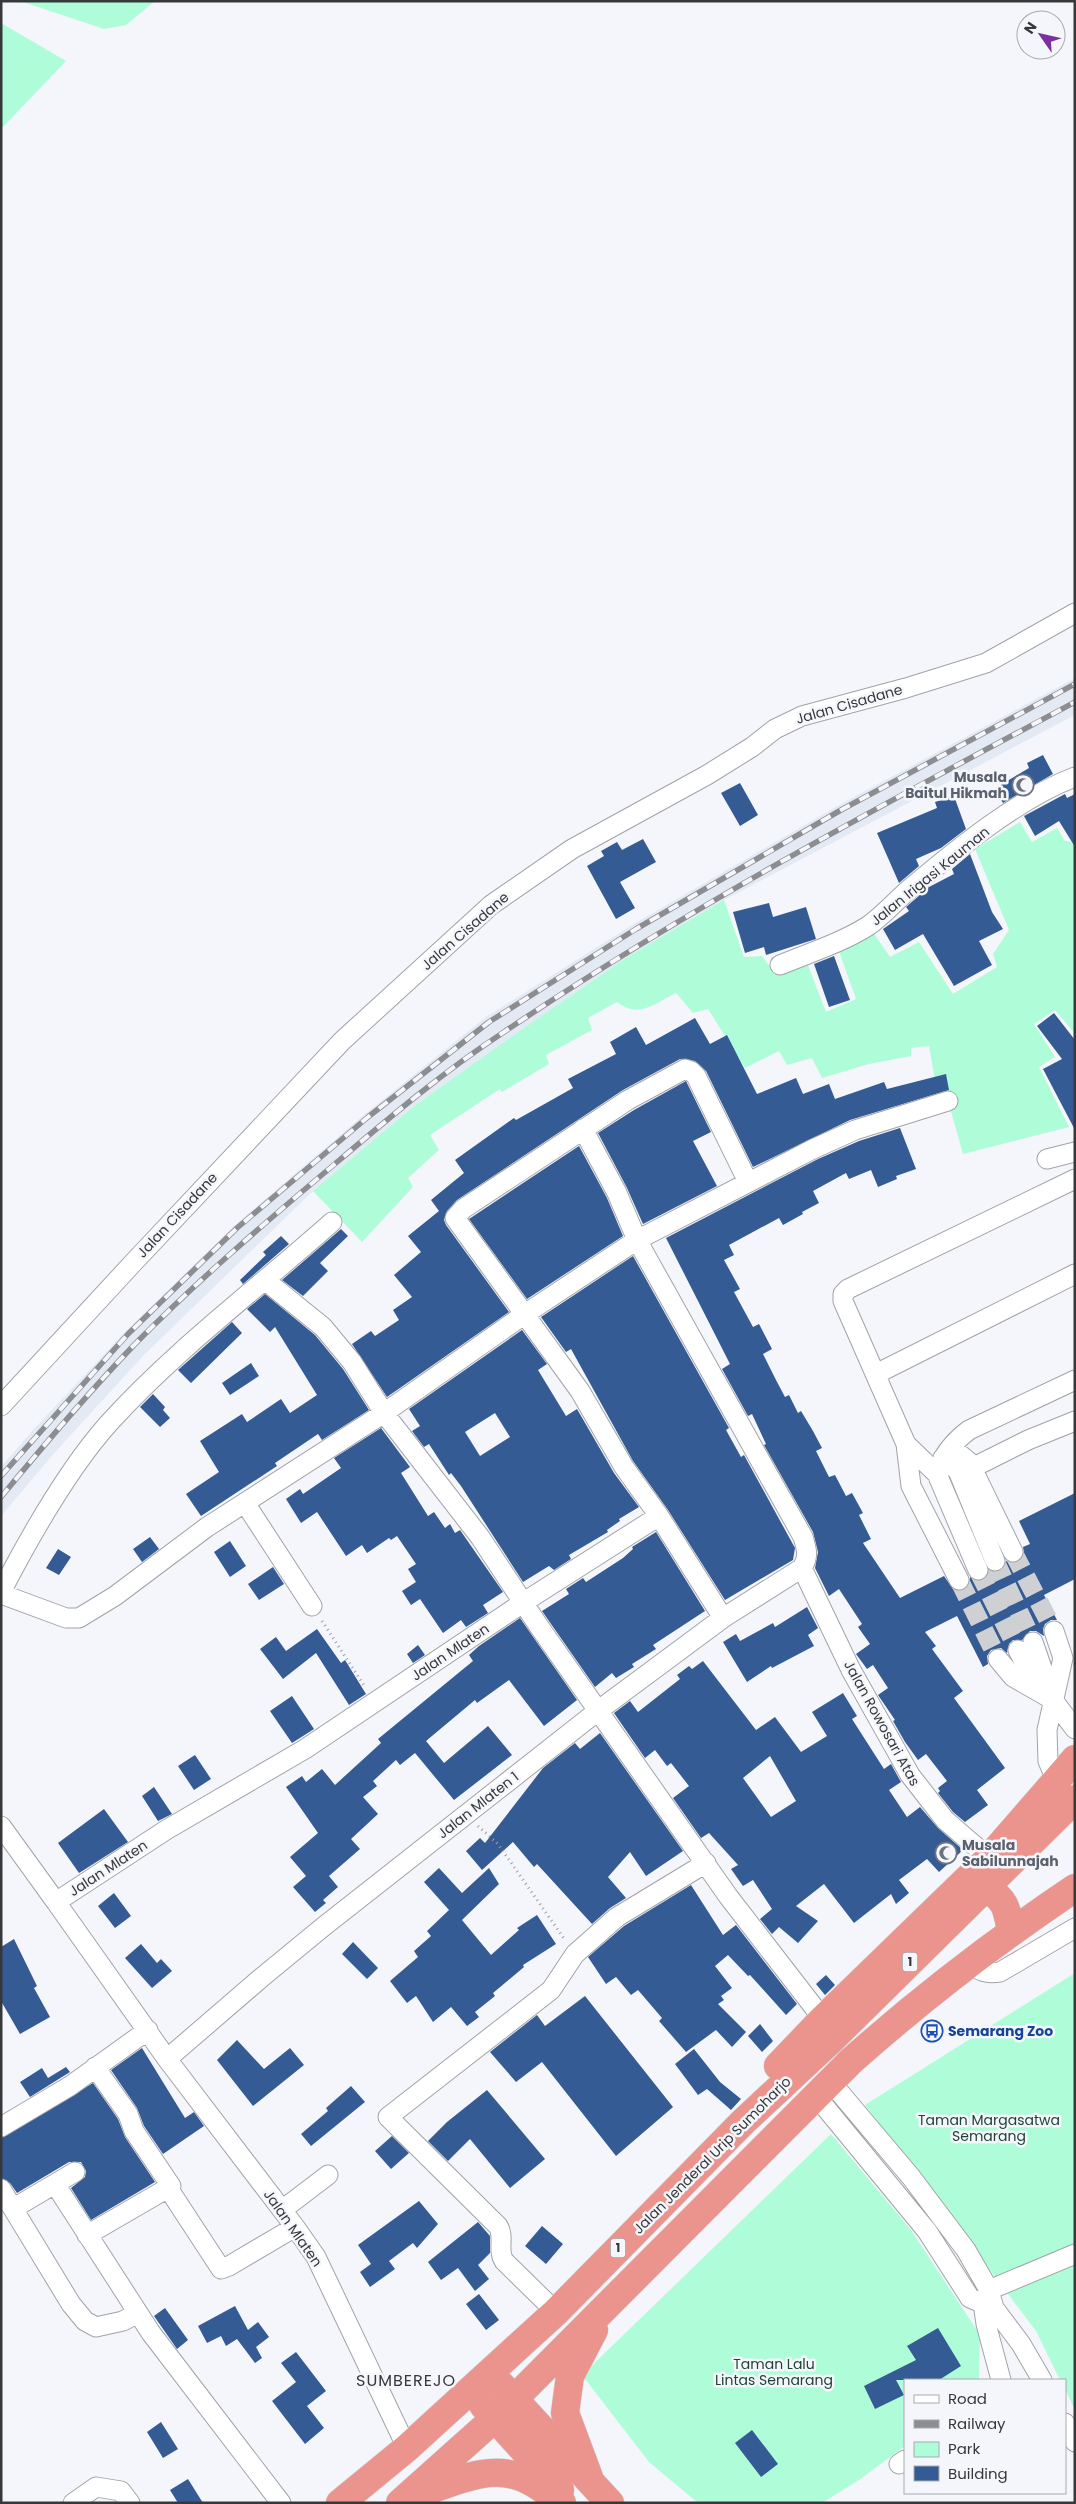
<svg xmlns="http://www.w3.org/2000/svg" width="1076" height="2504" font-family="Poppins,sans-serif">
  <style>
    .built { fill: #e3eaf4 }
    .green { fill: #aefdd8 }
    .building { fill: #355b95; fill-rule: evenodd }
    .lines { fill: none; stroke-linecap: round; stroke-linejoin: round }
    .minor-tunnel { stroke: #ced0d4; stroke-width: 19; stroke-dasharray: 19 9; stroke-linecap: butt }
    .minor-casing { stroke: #a1a3a7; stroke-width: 21 }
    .highway-casing { stroke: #d3d3d4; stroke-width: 29 }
    .path { stroke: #9c9da1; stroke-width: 3; stroke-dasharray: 1 4; stroke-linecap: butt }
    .minor { stroke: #fff; stroke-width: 19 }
    .highway { stroke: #eb948e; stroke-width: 28 }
    .rail-casing { stroke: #8c8d90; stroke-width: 5.5 }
    .rail { stroke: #f4f6fb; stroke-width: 4; stroke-dasharray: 11; stroke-linecap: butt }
    .labels { text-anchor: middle; stroke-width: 5; stroke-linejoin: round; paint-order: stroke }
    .shield { fill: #f4f6fb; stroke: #707174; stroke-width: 1 }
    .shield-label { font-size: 12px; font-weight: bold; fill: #37383a }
    .street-label { font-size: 14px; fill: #37383a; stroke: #f4f6fb }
    .worship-label { font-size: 14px; font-weight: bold; fill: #5b616d; stroke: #f4f6fb; text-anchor: end }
    .transit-label { font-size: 14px; font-weight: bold; fill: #164399; stroke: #f4f6fb; text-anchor: start }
    .park-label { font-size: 14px; fill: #1e4434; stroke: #f4f6fb }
    .quarter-label { font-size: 16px; letter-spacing: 1px; fill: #37383a; stroke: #f4f6fb }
  </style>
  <rect width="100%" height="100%" fill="#f4f6fb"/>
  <path class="built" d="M1075,678v37l-351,185 -98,58 -213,149 -100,84 -169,164 -87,95 -56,66v-49l32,-37 93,-99 109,-106 130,-111 121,-97 146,-92 207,-120z"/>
  <path class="green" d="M20,1h135l-29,24 -22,4z
    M1,23l65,38 -65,68z
    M1020,822l12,20 25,-14 8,13 10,1v192l-20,-24 -21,14 21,33 -16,10 30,60 -106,27 -15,-53c-15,-10 -15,-38 -19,-55l-18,2v8l-42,8 -47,14 -10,-20 -25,7 -8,-14 -34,17 -37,-59 -15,4 -17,-20c-22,11 -37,26 -59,9l-29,16 4,12 -46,25 3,9 -47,28 -2,-3 -70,46 9,15 -31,28 5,9 -51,55 -49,-51 100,-84 107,-76 106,-73 98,-58 20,57 18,-1 14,19 30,-15 20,52 30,-13 -18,-50 32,-21 20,29 29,-15 34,52 44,-27 -4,-13 16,-24 -34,-81z
    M1075,1973v437l-10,-21v-9h-5l-24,-49 -171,-226z
    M831,2134l80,96 69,105 -1,45h-74v66l-46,34 -37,23h-124l-49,-41 -67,-87z"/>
  <path class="building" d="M1043,755l10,19 -50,29 -9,-14 35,-21 -2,-5z
    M740,783l18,32 -18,11 -19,-33z
    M1065,794l2,4 8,-4v53l-16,-26 -24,15 -11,-20z
    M954,796l12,33 -25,19 -25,11 3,7 -20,17 -22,-50 60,-25 -2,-6z
    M643,839l13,23 -36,20 15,26 -19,11 -29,-53 17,-10 -3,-5 16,-9 5,8z
    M970,854l22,58 11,17 -24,12 13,24 -38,21 -31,-52 -28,16 -12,-21 26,-18 -3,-4 23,-20 25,-13 -2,-5z
    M769,903l4,14 33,-10 10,32 -50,16 -2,-8 -19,6 -12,-41z
    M834,956l16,44 -21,7 -15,-43z
    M1054,1013l21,27v90l-32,-61 19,-10 -25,-33z
    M695,1018l15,26 17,-9 30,59 39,-16 7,16 26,-10 6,15 49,-17 3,7 59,-15 3,16 -99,30 -97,47 -47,-96 -11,-10 -15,-2 -57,31 -166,110 -10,11 -3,9 2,5 63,87 -122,85 -35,-53 19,-13 4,5 24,-16 -6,-10 19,-13 -18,-22 27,-23 -13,-16 31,-25 -8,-11 33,-27 -9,-13 59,-42 2,2 57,-32 -5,-9 48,-25 -6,-12 26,-15 10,18z
    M686,1081l25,51 -18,9 24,45 -74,38 -16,-36 -29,-55 36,-23z
    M900,1128l16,41 -20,7 1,3 -19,8 -7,-17 -22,9 -3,-6 -33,18 6,12 -17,9 1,2 -20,11 -4,-7 -50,27 5,10 -10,5 16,29 -6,3 19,35 6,-3 13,25 -9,5 13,26 9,17 4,-2 9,18 3,-2 12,20 9,17 -6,3 13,26 6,-2 11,21 6,-3 11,20 -4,2 12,24 -8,4 37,55 44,-22 9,13 11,1 5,-4 1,-9 6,4 6,-1 5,-4 2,-6 10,2 5,-4 2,-7 6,2 6,-1 6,-9 -1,-6 7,-3 -11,-23 56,-28v86l-31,16 13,25h-6l-6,4 -2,5 1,7 -8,-5h-6l-8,9h-9l-4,4 -2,9 -6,-5 -10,2 -4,6 1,8 -5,3 -26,-51 -32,16 11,14 -4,3 31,42 -9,7 51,70 -28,22 11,15 -23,17 -12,-10 -15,-19 2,-2 -2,-3 9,-7 -21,-27 -8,6 -13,-18 -12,-21 2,-1 -17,-25 10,-7 -15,-23 -6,4 -11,-15 14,-10 -12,-17 4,-3 -23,-35 -10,7 -14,-28 3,-16 -5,-20 -49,-87 2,-1 -14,-30 -4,2 -26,-47 8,-5 -64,-126 152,-79 41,-18z
    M579,1146l28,52 16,38 -96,63 -58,-80z
    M341,1229l7,7 -28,27 8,8 -25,25 -21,-16z
    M281,1236l8,8 -46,40 -3,-4 26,-25 -3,-3z
    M633,1256l96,172 -3,2 15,27 3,-2 51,93 -2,12 -68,40 -57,-90 -35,-49 -62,-112 -5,3 -25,-35z
    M265,1294l50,41 28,34 26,41 -47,30 -4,-6 -43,29 2,3 -76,50 -15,-22 33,-22 -19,-31 42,-27 5,8 34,-23 9,14 27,-18 -42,-68 -5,5 -23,-23z
    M232,1322l10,11 -51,50 -13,-13z
    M522,1330l25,34 -9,6 28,46 11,-7 37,64 25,34 -20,12 1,2 -13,9 1,2 -39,23 2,4 -17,11 -5,-4 -26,16 -62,-96 -10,-13 -2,2 -20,-31 -5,3 -12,-16 8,-5 -11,-17zM495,1413l15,24 -30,19 -15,-24z
    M251,1363l8,13 -29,19 -8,-12z
    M153,1394l12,13 -2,3 7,8 -10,9 -20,-20z
    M381,1428l29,39 -9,6 27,43 6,-4 11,16 5,-4 5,9 5,-3 43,62 -20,13 5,8 -22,14 -5,-7 -18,13 -23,-34 -9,6 -9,-14 14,-9 -8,-13 8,-5 -19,-28 -6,4 -2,-2 -22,15 -5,-8 -16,11 -29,-44 -16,11 -15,-24 14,-10 3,5 38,-26 -7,-10z
    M656,1532l49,79 -52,34 3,4 -24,15 2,3 -18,11 -4,-5 -17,14 -53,-76 27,-17 -3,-5 17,-11 3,4 37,-24 10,-9 -1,-2z
    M150,1537l9,12 -17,13 -9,-13z
    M230,1541l16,25 -16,11 -16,-25z
    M58,1549l13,8 -12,18 -13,-7z
    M273,1567l11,17 -25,16 -11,-16z
    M807,1607l11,21 -10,7 6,11 -42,22 -1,-2 -24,16 -24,-40 13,-8 4,7 33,-18 2,4z
    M520,1618l57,82 -33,26 -35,-46 -32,23 -2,-3 -49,41 18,22 44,-37 24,29 -58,45 -39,-47 -15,12 -4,-5 -23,21 4,5 -14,11 15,17 -27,25 9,10 -31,27 9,11 -15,13 3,3 -11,9 -22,-25 13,-11 -16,-19 28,-24 -32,-46 16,-11 4,6 16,-13 13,16 46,-42 -3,-4 95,-78 -4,-6 10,-9z
    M317,1629l24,34 4,-3 21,34 -17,11 -33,-52 -33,26 -23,-30 16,-12 10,14z
    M418,1645l7,10 -12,8 -6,-9z
    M703,1661l53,69 19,-13 26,35 26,-16 -15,-24 31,-19 14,23 -5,3 32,50 7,-5 10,18 -12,8 18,27 13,-10 18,21 25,22 -24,22 -12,-13 -28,21 10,13 -13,11 -5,-10 -37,29 -30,-39 -28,22 22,15 -20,22 -19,-16 -7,7 -12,-15 12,-10 -19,-29 -10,6 -12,-17 7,-4 -29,-32 -8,5 -28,-40 16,-12 -18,-23 -4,3 -12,-16 -10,8 -31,-45 16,-12 8,11 42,-33 -3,-4 12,-9 3,3zM770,1756l26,45 -25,16 -28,-39z
    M292,1696l22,33 -22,14 -22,-32z
    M600,1733l83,118 -37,25 -16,-24 -22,25 18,21 -16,10 -18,16 -55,-60 -3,3 -21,-25 -31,28 -16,-19 14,-13 5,5 58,-75 32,-25 5,6z
    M195,1755l16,24 -17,11 -16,-24z
    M154,1787l18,27 -14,7 -16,-25z
    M104,1809l24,33 -49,31 -21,-30z
    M439,1868l23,25 27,-25 10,16 -37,36 29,35 28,-25 -2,-2 20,-13 19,29 -33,21 1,2 -31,26 2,3 -20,16 4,5 -12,9 -16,-19 -18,15 -17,-26 -9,7 -17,-22 28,-24 -4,-6 17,-15 -4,-5 22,-21 -25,-28z
    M691,1885l32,50 13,-10 61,79 -11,11 -36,-40 -2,1 -20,-21 -13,11 17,22 -11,8 3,4 -6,4 28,28 -14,15 -16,-17 -30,22 -27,-31 3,-3 -24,-28 -7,5 -15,-18 -10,7 -18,-27 36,-31z
    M114,1893l17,23 -16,12 -17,-22z
    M14,1939l23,47 -3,2 16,29 -30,17 -19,-33v-54z
    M353,1942l25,26 -11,11 -25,-25z
    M141,1944l16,19 4,-4 11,12 -20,17 -27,-30z
    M826,1975l9,10 -10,10 -9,-11z
    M585,1996l88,111 -57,49 -74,-94 -26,20 -26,-30 47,-37 8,11z
    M760,2024l13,17 -11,11 -14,-16z
    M237,2040l27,29 26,-21 14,17 -51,41 -36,-46z
    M142,2048l43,70 9,-6 10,14 -41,28 -19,-28 -7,-18 -26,-38z
    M694,2049l26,33 21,17 -10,11 -24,-21 -9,6 -23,-31z
    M66,2067l4,5 -40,25 -10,-15 22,-14 6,10z
    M93,2083l25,36 7,18 30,45 -64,38 -20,-32 14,-11 1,-6 -5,-9h-12l-52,31 -7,-10 -9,-5v-40z
    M351,2086l14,16 -54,44 -10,-12 27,-23 -2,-3z
    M487,2090l58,69 -35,29 -40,-49 -22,22 -20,-20 19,-19z
    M392,2136l17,17 -18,16 -16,-18z
    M419,2201l19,23 -21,24 -4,-5 -24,18 6,8 -25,18 -10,-15 11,-8 -13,-19z
    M478,2222l12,14v17l-12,12 11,14 -14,12 -17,-23 -17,12 -13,-18z
    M542,2226l21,18 -17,20 -21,-18z
    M479,2294l20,26 -13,10 -20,-26z
    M235,2306l13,24 10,-8 11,15 -13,10 6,11 -7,5 -18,-24 -11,7 -5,-10 -14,7 -9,-17z
    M165,2308l23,32 -11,9 -23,-33z
    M938,2328l23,38 -22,14h-43l8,15 -29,14 -11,-23 52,-26 -9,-14z
    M296,2352l30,39 -19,15 17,22 -19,16 -33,-43 24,-19 -15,-19z
    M161,2422l17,27 -15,9 -16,-26z
    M752,2430l26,34 -17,13 -26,-34z
    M188,2479l15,24h-25l-8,-13z"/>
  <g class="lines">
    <path class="minor-tunnel" d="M1013,1552l41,79
      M995,1561l38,81
      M978,1570l40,80
      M959,1580l39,79"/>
    <g class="minor-casing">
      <path id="minor" d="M780,965c29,-12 61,-22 88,-39 16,-11 30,-28 45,-40 45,-38 108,-89 162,-109
        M1047,1159l28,-7
        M266,1281l57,46 29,35 32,51 96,124 58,88 190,271 95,123
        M876,1374l199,-100
        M1,1406l131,-142 210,-223 149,-136 81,-56 135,-74 45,-28 23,-18 27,-13 104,-28 80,-25 89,-50
        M906,1444l5,42 48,94
        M951,1447l17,14 4,7 41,84
        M943,1458l15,13 37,90
        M972,1468l56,-28 47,-19
        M937,1474l-31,-30 -63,-143v-7l5,-5 227,-110
        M245,1503l67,103
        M802,1568l49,102 59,105 35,45 44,38
        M978,1570l-41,-96c5,-19 16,-32 32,-44l106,-50
        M1,1592c29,-56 66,-122 108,-169 67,-74 149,-135 223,-201
        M1,1594l65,24h13l36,-22 92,-69 177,-114 141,-99 112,-74 176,-91 42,-19 93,-29
        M723,1618l-64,-102 -35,-49 -44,-76 -125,-173 8,-9 165,-109 57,-31 6,2 5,5 52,106
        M1054,1631l9,27 -16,72 1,31 8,19 8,8
        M1033,1642l20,58 22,29
        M1018,1650l21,40
        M998,1659l15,18 40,23
        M1,1826l55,76
        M970,1962c8,10 17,12 30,10l75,-44
        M167,2059l94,-81 62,-51 276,-217 124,-92 79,-50c7,-12 5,-18 1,-31l-166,-297 -20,-47 -34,-64
        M95,2067l33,47 6,17 37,55 -3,2 53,81 8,-3 66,-39
        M830,2081l81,96 55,73 23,40 5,18 27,36 21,36
        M816,2096l111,135 43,67 24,10
        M1,2127l69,-41 78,-56
        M55,2184l96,149 130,170
        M1,2189l70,115 14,17 11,6 27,-6 15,-8
        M14,2208l61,-36
        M282,2210l46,-35
        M87,2235l81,-47
        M989,2290l86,-36
        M983,2303l3,21 15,56
        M556,2312l-52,-51c-7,-11 1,-24 -6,-35l-110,-109 163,-127 24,-36 42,-37 89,-54
        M1065,2423l10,19
        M407,2448l-91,-191 -21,-30 -128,-168 -111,-157 110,-72 139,-81 219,-147 135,-86
        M899,2464l6,-4
        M73,2503l23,-16 25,4 9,12"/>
    </g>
    <g class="highway-casing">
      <path id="highway" d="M982,1891l6,-1c19,10 19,22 23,41
        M778,2066l45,-47 166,-161 86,-99
        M502,2386l108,117
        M483,2405l77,85
        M590,2480l-25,-67 5,-37 24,-46
        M416,2495c34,-11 72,-32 107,-17 14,5 27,17 39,25
        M340,2503l67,-55 149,-136 187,-190 88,-82 244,-241
        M400,2503l95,-85 356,-357c71,-63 145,-120 224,-173"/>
    </g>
    <path class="path" d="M322,1621l43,66
      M478,1826l20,18 67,96"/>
    <use href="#minor" class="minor"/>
    <use href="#highway" class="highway"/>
    <g class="rail-casing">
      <path id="rail" d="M1,1476l127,-142 109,-106 131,-111 121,-95 147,-93 205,-119 234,-126
        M1,1497c43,-52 87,-104 134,-153 63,-64 132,-123 201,-181 53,-45 107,-91 165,-129 183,-124 379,-228 574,-332"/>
    </g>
    <use href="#rail" class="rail"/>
  </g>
  <defs>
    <g id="mosque-ring" transform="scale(1.125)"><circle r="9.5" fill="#f4f6fb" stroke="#6b7280" stroke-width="1.5"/><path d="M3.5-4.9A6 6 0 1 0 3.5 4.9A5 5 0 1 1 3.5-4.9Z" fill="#6b7280"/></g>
    <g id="bus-ring" transform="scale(1.125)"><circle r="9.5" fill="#f4f6fb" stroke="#1a4fb4" stroke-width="1.5"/><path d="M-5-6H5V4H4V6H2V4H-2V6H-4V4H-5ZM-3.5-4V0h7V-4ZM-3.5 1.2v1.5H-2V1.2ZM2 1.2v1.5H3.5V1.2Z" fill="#1a4fb4"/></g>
  </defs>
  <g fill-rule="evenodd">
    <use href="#mosque-ring" x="1023" y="785"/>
    <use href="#mosque-ring" x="946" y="1853"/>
    <use href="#bus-ring" x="932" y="2031"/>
  </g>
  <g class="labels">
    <g class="shield">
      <rect x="902.5" y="1952.5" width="15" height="19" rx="4"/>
      <rect x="610.5" y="2238.5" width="15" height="19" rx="4"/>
    </g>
    <g class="shield-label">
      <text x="910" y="1966">1</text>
      <text x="618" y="2252">1</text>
    </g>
    <g class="street-label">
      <text transform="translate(849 704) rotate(-16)" y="5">Jalan Cisadane</text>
      <text transform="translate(930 876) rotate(-39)" y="5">Jalan Irigasi Kauman</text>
      <text transform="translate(465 931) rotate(-41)" y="5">Jalan Cisadane</text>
      <text transform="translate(177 1215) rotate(-47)" y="5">Jalan Cisadane</text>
      <text transform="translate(450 1652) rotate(-34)" y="5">Jalan Mlaten</text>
      <text transform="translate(882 1723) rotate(61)" y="5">Jalan Rowosari Atas</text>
      <text transform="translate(478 1805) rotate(-38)" y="5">Jalan Mlaten 1</text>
      <text transform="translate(108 1868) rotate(-33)" y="5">Jalan Mlaten</text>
      <text transform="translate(712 2155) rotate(-45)" y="5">Jalan Jenderal Urip Sumoharjo</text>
      <text transform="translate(293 2228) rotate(55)" y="5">Jalan Mlaten</text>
    </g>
    <g class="worship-label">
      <text x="1007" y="782">Musala<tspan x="1007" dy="16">Baitul Hikmah</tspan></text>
      <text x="962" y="1850" text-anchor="start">Musala<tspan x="962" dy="16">Sabilunnajah</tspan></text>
    </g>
    <g class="transit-label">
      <text x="948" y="2036">Semarang Zoo</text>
    </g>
    <g class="park-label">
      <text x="989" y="2125">Taman Margasatwa<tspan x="989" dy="16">Semarang</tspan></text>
      <text x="774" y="2369">Taman Lalu<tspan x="774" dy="16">Lintas Semarang</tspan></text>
    </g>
    <g class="quarter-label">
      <text x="406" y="2386">SUMBEREJO</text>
    </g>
  </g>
  <rect width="1076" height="2504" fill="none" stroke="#37383a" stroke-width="5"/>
  <rect x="904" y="2379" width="162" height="115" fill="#f4f6fb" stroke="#a8aaae"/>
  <rect x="914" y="2395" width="25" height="8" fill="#ffffff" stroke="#a8aaae"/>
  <text x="948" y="2404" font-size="15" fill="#37383a">Road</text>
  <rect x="914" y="2420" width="25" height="8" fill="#8c8d90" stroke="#a8aaae"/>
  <text x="948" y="2429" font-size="15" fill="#37383a">Railway</text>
  <rect x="914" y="2442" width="25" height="15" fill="#aefdd8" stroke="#a8aaae"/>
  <text x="948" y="2454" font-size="15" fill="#37383a">Park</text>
  <rect x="914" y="2466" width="25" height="15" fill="#355b95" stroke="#a8aaae"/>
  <text x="948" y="2479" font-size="15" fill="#37383a">Building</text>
  <g transform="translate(1041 35) rotate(304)"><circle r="24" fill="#f4f6fb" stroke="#a8aaae"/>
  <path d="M0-4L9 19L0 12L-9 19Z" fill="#7b2fa1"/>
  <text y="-8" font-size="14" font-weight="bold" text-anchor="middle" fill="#37383a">N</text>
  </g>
</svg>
